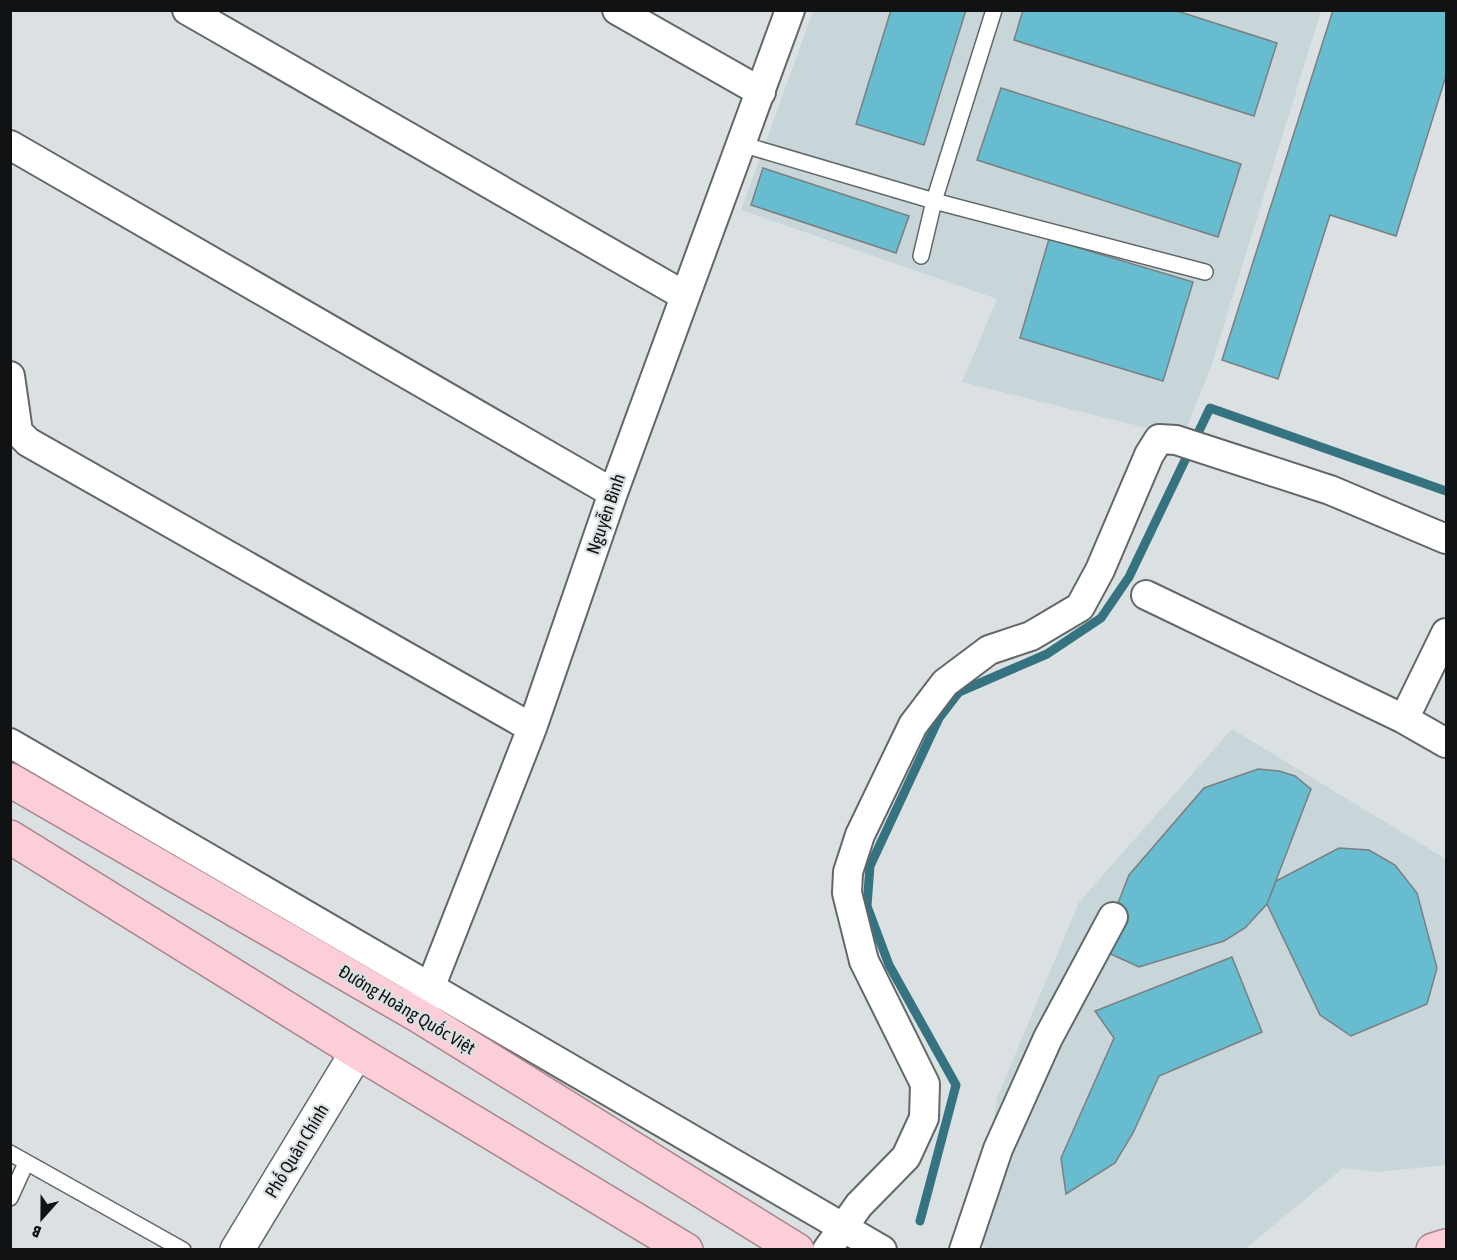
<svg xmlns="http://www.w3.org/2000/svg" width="1457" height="1260" font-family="'Asap Condensed',sans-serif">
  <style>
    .built { fill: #c8d6da }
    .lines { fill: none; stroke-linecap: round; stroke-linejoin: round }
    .stream { stroke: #367380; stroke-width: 9 }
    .building { fill: #67bccf; stroke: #7a7f80; stroke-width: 1.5 }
    .service-casing { stroke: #626768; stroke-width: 18 }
    .minor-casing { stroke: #626768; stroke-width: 32 }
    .tertiary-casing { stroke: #626768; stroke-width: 36 }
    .trunk-casing { stroke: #a9848d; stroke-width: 36 }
    .service { stroke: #fff; stroke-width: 15 }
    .minor { stroke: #fff; stroke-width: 28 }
    .tertiary { stroke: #fff; stroke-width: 33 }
    .trunk { stroke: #fcced8; stroke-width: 33 }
    .labels { text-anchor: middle; stroke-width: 4.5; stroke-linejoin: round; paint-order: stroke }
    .street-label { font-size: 18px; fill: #101213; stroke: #dbe1e2 }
  </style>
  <rect width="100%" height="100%" fill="#dbe1e2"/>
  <path class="built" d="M813,11h508l-110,356 -28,70 -221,-55 35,-83 -256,-89z
    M1232,729l214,130v306l-69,7 -34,-4 -98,81 -255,1 -12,-7 19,-145 82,-196z"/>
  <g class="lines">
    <path class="stream" d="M920,1221l36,-136 -67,-120 -22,-59 3,-40 69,-148 20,-26 88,-38 54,-36 28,-41 81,-169 236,83"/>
  </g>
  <path class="building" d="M891,10h75l-42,135 -68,-21z
    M1023,10h151l103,33 -23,73 -240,-76z
    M1333,10h113v66l-50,160 -66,-21 -52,164 -56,-19z
    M1001,88l240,76 -23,73 -241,-77z
    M763,168l146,48 -13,37 -145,-48z
    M1049,239l144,43 -30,99 -143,-43z
    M1258,769l21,2 16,5 16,13 -44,115 -22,24 -21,13 -85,26 -39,-18 29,-74 75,-87z
    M1339,848l30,2 26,15 22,28 20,75 -10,36 -76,32 -31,-21 -53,-111 9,-23z
    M1232,957l30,75 -103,44 -26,57 -18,30 -49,31 -5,-36 53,-120 -19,-27z"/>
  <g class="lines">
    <g class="service-casing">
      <path id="service" d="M741,144l193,57 271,71
        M921,256l13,-55 60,-191
        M10,1153l173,97
        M10,1198l16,-35"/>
    </g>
    <g class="minor-casing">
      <path id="minor" d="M187,10l498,286
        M617,10l144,82
        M10,145l603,348
        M10,376l8,56 10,10 504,286
        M1146,595l258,124 42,24
        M1404,719l42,-86
        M10,743l872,507
        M419,1016l113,-288 81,-235 177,-483
        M827,1250l32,-45 47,-48 18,-39 1,-34 -61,-123 -17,-68 1,-21 12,-37 53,-110 32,-42 44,-33 42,-14 49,-29 20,-37 49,-115 10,-16 17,1 154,50 116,49
        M964,1250l34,-101 50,-111 65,-121"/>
    </g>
    <g class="tertiary-casing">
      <path id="tertiary" d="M237,1250l120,-198"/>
    </g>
    <g class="trunk-casing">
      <path id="trunk" d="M10,780l409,236 378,234
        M10,837l347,215 329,198
        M1433,1250l13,-4"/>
    </g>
    <use href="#service" class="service"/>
    <use href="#minor" class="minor"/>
    <use href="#tertiary" class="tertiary"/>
    <use href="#trunk" class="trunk"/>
  </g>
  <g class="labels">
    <g class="street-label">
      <text transform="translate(606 514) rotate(-71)" y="6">Nguyễn Bình</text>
      <text transform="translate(407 1010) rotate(31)" y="6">Đường Hoàng Quốc Việt</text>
      <text transform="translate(297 1151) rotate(-59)" y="6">Phố Quân Chính</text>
    </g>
  </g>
  <rect width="1457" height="1260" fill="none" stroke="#101213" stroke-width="24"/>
  <g transform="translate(42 1218) rotate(201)" stroke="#dbe1e2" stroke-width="4.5" paint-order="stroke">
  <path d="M0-4.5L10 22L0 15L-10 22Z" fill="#101213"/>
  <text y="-9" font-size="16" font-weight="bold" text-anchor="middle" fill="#101213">B</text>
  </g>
</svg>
